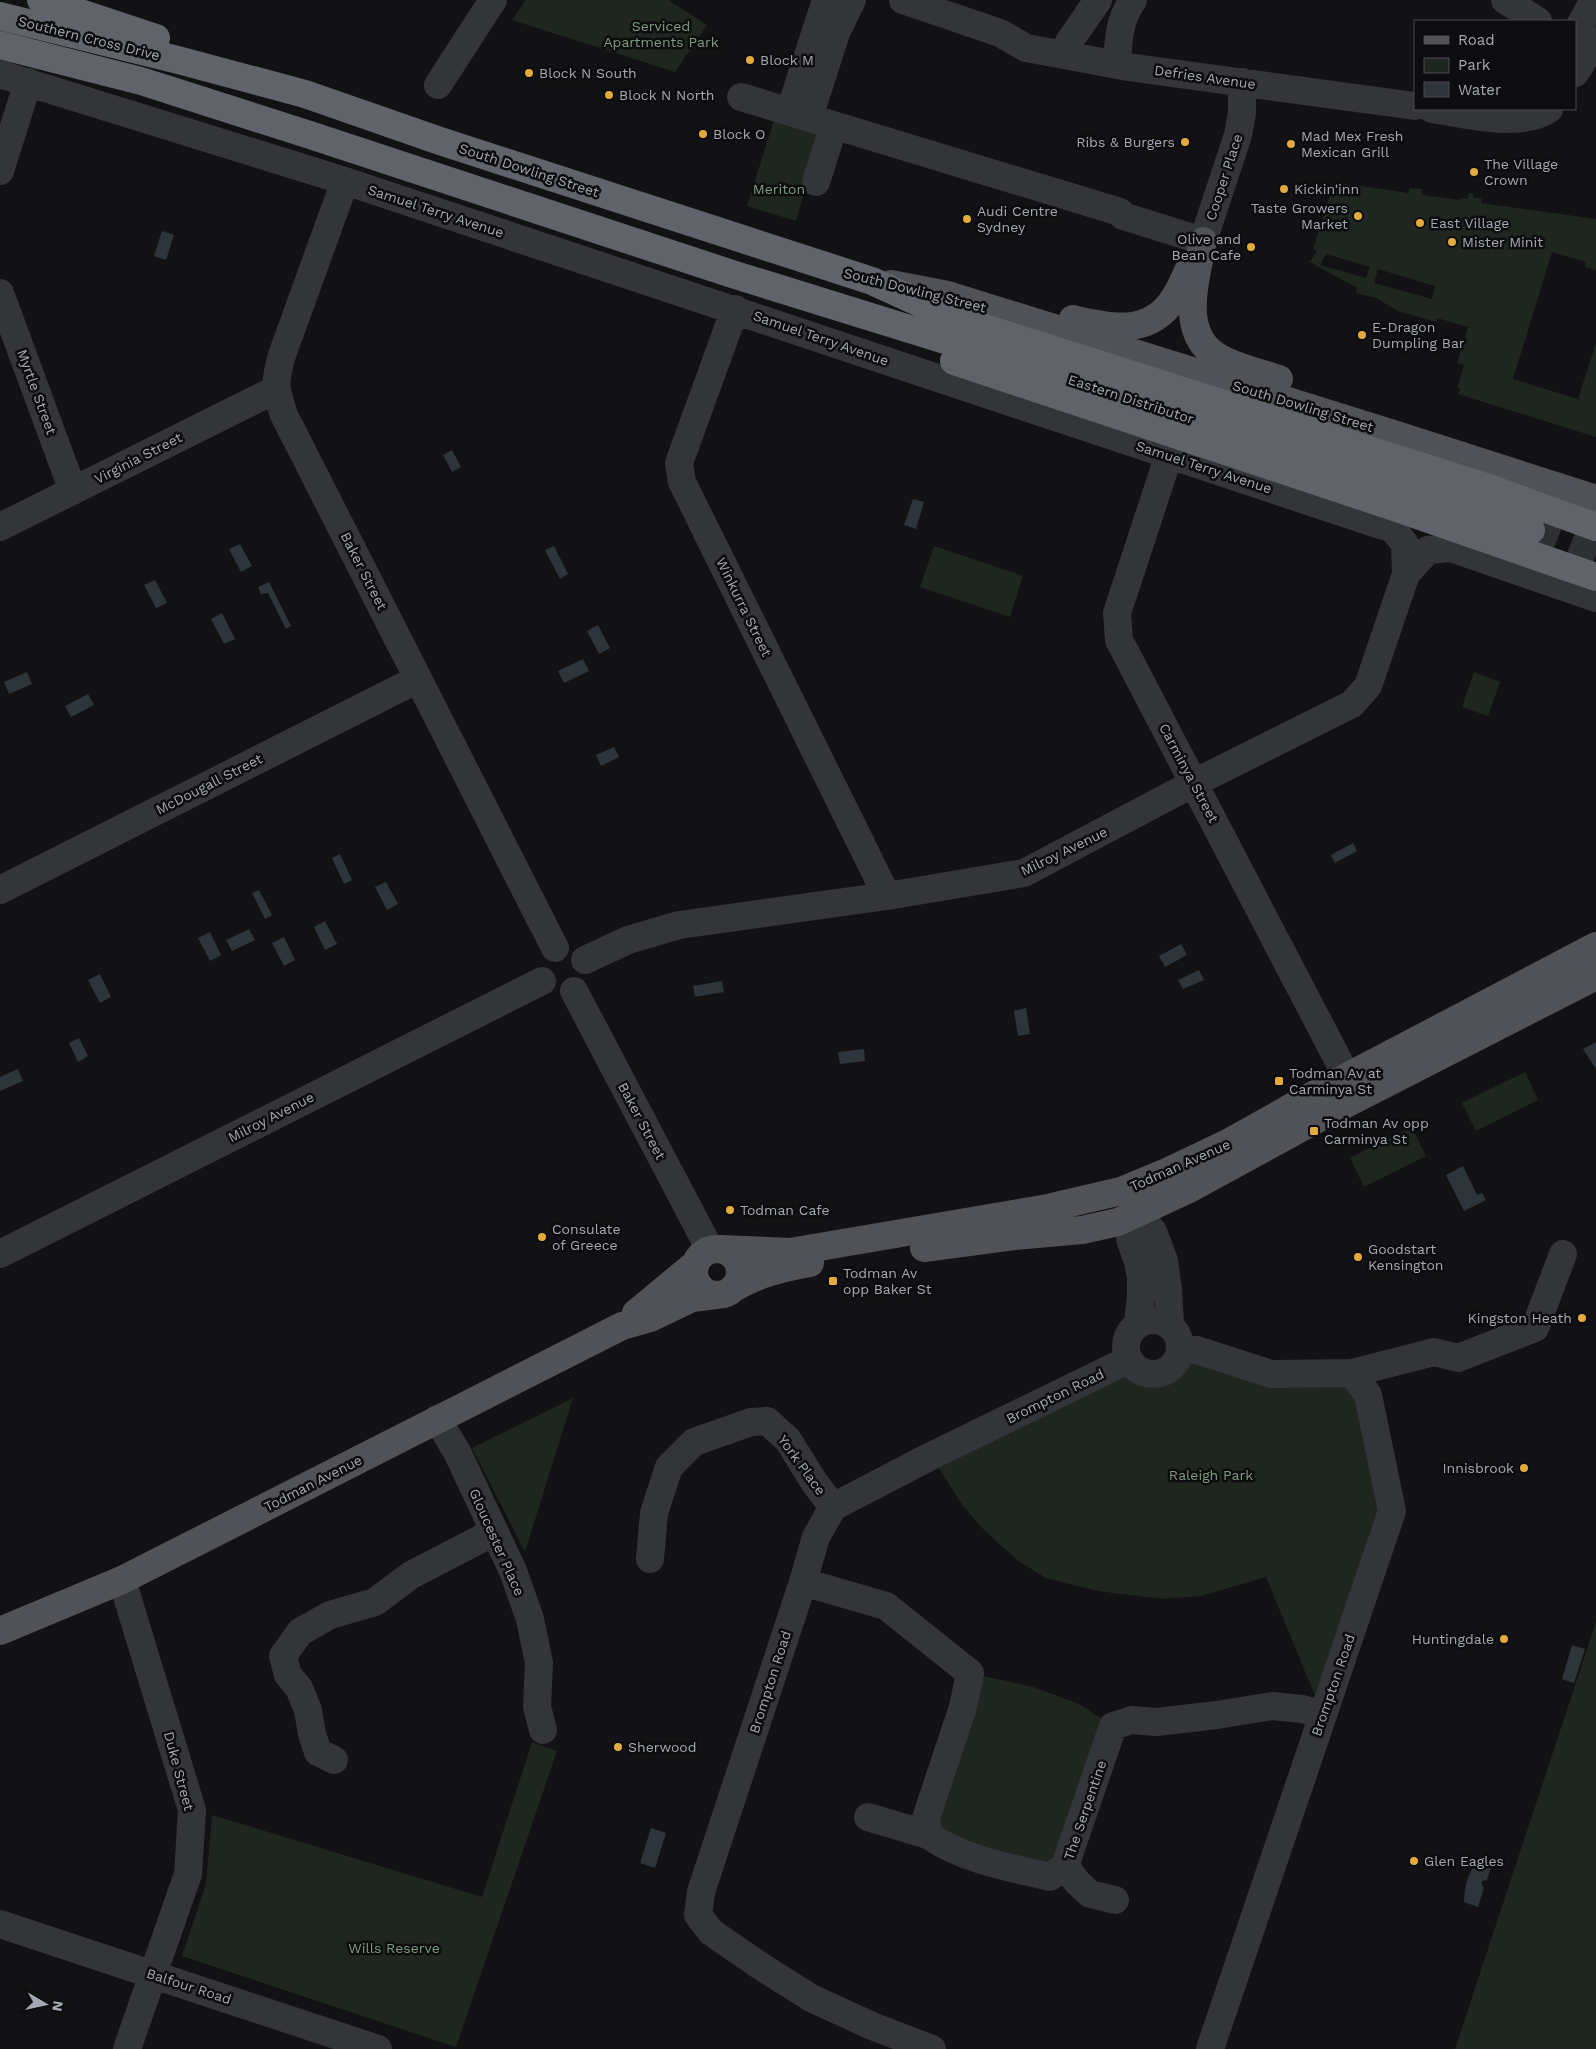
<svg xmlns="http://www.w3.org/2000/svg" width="1596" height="2049" font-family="'Work Sans',sans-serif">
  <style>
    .green { fill: #1f2620; fill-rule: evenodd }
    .water { fill: #2d353b }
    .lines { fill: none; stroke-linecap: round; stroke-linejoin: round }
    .highway-tunnel { stroke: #2f3034; stroke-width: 28; stroke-dasharray: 28 14; stroke-linecap: butt }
    .minor { stroke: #343539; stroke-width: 28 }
    .major { stroke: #505257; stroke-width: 28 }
    .highway { stroke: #606369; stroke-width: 28 }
    .poi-dot { fill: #e3ab3b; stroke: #0d0d0f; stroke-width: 2 }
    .labels { text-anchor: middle; stroke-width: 5; stroke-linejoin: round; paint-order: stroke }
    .park-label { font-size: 14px; fill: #7d9d7f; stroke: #0d0d0f }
    .street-label { font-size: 14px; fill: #a5a9b3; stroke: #0d0d0f }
    .poi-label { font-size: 14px; fill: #a5a9b3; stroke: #0d0d0f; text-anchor: start }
  </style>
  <rect width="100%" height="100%" fill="#121214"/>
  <path class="green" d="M526,0h142l39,25 -32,47 -163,-52z
    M775,117l47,15 -26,89 -49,-15z
    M1334,182l74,11 2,-5 12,1v6l38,5v-2l8,1 1,-6h4v4l9,2 -1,4 115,16v51l-11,-3 1,-5 -34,-10 -39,127 65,20 18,-56v94l-138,-43 2,-5 -3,-1 7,-23 -7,-2 11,-36 -31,-9 -1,4 -38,-11 -22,-13 -20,-5 1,-5 -47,-26 7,-11 -4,-2zM1326,254l44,13 -4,11 -46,-13zM1378,269l57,17 -3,13 -58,-16z
    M934,546l89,30 -13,41 -90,-30z
    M1474,672l26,10 -12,34 -26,-9z
    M1525,1072l13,28 -62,31 -14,-28z
    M1412,1127l14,29 -62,31 -14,-29z
    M1177,1359l175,14 40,138 -69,204 -57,-138 -65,19 -39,3 -64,-8 -52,-13 -29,-18 -36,-33 -18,-21 -32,-50 204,-88c16,9 32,7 42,-9z
    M573,1398l-48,154 -53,-104z
    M1596,1622v427h-141z
    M970,1673l63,14 46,17 34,22 -48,140 -137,-31z
    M532,1742l25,9 -101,296 -274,-91 24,-72 6,-69 270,82z"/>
  <path class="water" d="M162,231l12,4 -8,25 -12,-4z
    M452,450l9,17 -9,5 -9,-17z
    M913,499l11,3 -8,27 -12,-4z
    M240,544l12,22 -11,6 -12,-23z
    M554,546l14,28 -8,5 -15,-29z
    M155,580l12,23 -11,5 -12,-23z
    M269,582l22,44 -5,3 -18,-36 -7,1 -3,-7z
    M222,613l13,26 -11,5 -13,-25z
    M598,625l12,23 -11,6 -12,-23z
    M583,659l6,12 -25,12 -6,-12z
    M27,672l5,12 -23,10 -5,-12z
    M88,694l6,11 -23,12 -6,-11z
    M614,747l5,10 -18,9 -5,-11z
    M1353,843l4,8 -22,12 -4,-8z
    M340,854l12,26 -8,4 -12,-26z
    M386,882l12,22 -11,6 -12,-23z
    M259,890l13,25 -7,4 -13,-26z
    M325,921l12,23 -12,6 -11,-23z
    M249,929l6,11 -23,11 -6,-11z
    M210,932l11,23 -11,6 -12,-23z
    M284,937l11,23 -11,6 -12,-23z
    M1181,944l6,11 -22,12 -6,-11z
    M1199,970l5,10 -21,9 -5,-9z
    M100,974l11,23 -11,6 -12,-23z
    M722,981l2,11 -29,5 -2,-11z
    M1026,1008l4,26 -12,2 -4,-25z
    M79,1038l9,18 -10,6 -9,-19z
    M1596,1042v27l-13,-20z
    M864,1049l1,12 -25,3 -2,-12z
    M18,1069l5,12 -23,10v-14z
    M1463,1166l14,29 5,-2 4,7 -22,11 -18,-36z
    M1572,1645l13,4 -11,34 -12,-4z
    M651,1828l15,5 -11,35 -15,-5z
    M1480,1856l13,5 -6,19 -5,1v4l2,3 -6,19 -14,-5c1,-19 5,-31 16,-46z"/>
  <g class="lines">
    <path class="highway-tunnel" d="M1531,530l65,25"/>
    <path class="minor" d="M903,0l97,33 26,15 33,6 69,13 287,39
      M1505,0l33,21
      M1575,34l19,-34
      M1069,42l29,-42
      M1118,50c1,-19 4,-34 15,-50
      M1575,73l21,-32
      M0,74l345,107 1026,341 22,7 12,15 1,30 -38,112 -16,18 -158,79 -170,90 -137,23 -208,29 -51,15 -43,20
      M438,85l55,-85
      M741,97l379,115 3,4 80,25 35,-106 4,-22v-31
      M1432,109c33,5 88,20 117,0
      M790,111l36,-111
      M809,117l27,-84 16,-33
      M0,171l28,-89
      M345,181l-63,174c-8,28 -7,33 2,60l271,533
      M816,182l18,-57
      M0,293l73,198
      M735,309l-56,154 3,19 205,414
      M1169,455l-52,158 2,27 228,437
      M0,527l275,-137
      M1406,574l22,-24 23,-2 145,50
      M0,890l418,-211
      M574,991l131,249v12
      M1135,1215l18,16 11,30 4,28 2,36
      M1135,1215l-5,24 8,23 3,16v17l-3,28
      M0,1254l542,-273
      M1126 1347a27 27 0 1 1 54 0a27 27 0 1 1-54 0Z
      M1180,1350h17l74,24 81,-1 16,22 24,116 -182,538
      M1352,1373l82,-21 24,6 77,-30 28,-74
      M437,1419l20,33 56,119 17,48 9,44 -2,44 6,23
      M650,1559l4,-46 15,-46 25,-25 57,-20 16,-1 21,19 26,42 19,25
      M122,1580l70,230 -4,64 -61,175
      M803,1582l83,24 84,67 -7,34 -37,111 2,17c36,25 80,32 122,42l15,-11 48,-140 19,-6 24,2 61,-7 55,-9 30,3 21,6
      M334,1760l-16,-8 -6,-18 -4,-24 -9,-22 -11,-13 -5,-19 17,-24 30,-17 45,-13 36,-27 83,-43
      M868,1817l60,18
      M1065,1866l13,17 12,11 25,6
      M0,1924l378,125
      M932,2049l-60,-23 -61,-28 -52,-33 -48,-33 -13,-17 3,-23 102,-310 13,-45 17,-30 98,-51 197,-96"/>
    <path class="major" d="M1203,241c-7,38 -26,94 17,117 18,10 39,14 59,21
      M891,284l57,11 449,140 199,64
      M1073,319c34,8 72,17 97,-15 9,-11 14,-25 20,-37
      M924,1248l90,-12 68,-6 36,-8 73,-34 143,-78 262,-134
      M694 1272a23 23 0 1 1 46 0a23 23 0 1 1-46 0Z
      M721,1249l69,3 258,-44 73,-17 46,-19 61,-29 96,-54 272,-143
      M732,1289c25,-15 50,-21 78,-26
      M636,1313l58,-48
      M0,1631l122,-51 500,-254 28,-8 42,-20 24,-3"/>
    <path class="highway" d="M41,0l115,38
      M0,16l178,44 127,34 135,47 432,140 81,37 533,169 110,40
      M0,45l141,36 169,54 419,138 329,102 473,155
      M954,361l437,145 205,71"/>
  </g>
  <g class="poi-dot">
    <circle cx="750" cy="60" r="5"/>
    <circle cx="529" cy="73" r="5"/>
    <circle cx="609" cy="95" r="5"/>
    <circle cx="703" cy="134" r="5"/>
    <circle cx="1185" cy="142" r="5"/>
    <circle cx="1291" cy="144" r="5"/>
    <circle cx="1474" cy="172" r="5"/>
    <circle cx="1284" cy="189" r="5"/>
    <circle cx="1358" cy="216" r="5"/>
    <circle cx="967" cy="219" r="5"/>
    <circle cx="1420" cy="223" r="5"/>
    <circle cx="1452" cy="242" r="5"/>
    <circle cx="1251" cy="247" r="5"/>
    <circle cx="1362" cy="335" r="5"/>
    <rect x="1274" y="1076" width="10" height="10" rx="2.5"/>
    <rect x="1309" y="1126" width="10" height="10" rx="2.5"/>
    <circle cx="730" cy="1210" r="5"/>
    <circle cx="542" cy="1237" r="5"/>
    <circle cx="1358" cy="1257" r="5"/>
    <rect x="828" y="1276" width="10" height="10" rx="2.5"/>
    <circle cx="1582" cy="1318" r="5"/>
    <circle cx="1524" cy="1468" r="5"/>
    <circle cx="1504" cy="1639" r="5"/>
    <circle cx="618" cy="1747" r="5"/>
    <circle cx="1414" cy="1861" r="5"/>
  </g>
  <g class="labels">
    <g class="park-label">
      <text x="661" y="31">Serviced<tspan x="661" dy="16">Apartments Park</tspan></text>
      <text x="779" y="194">Meriton</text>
      <text x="1211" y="1480">Raleigh Park</text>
      <text x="394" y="1953">Wills Reserve</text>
    </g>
    <g class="street-label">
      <text transform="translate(89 38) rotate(14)" y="5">Southern Cross Drive</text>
      <text transform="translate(1205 77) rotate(8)" y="5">Defries Avenue</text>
      <text transform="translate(529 170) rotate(18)" y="5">South Dowling Street</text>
      <text transform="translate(1224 177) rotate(-72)" y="5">Cooper Place</text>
      <text transform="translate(436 211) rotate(18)" y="5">Samuel Terry Avenue</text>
      <text transform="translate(915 290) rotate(14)" y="5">South Dowling Street</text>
      <text transform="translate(821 338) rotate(19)" y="5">Samuel Terry Avenue</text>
      <text transform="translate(37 392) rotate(70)" y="5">Myrtle Street</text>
      <text transform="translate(1131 399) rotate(18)" y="5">Eastern Distributor</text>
      <text transform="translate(1303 406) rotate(17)" y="5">South Dowling Street</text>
      <text transform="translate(138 458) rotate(-27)" y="5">Virginia Street</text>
      <text transform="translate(1204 467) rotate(18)" y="5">Samuel Terry Avenue</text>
      <text transform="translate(364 571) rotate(63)" y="5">Baker Street</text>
      <text transform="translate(744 607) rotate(64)" y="5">Winkurra Street</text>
      <text transform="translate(1189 773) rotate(62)" y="5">Carminya Street</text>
      <text transform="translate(209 784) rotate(-27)" y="5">McDougall Street</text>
      <text transform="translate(1064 851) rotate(-26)" y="5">Milroy Avenue</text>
      <text transform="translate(271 1117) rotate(-27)" y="5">Milroy Avenue</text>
      <text transform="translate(642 1121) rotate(62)" y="5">Baker Street</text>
      <text transform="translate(1180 1165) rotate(-24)" y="5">Todman Avenue</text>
      <text transform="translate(1055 1396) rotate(-26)" y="5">Brompton Road</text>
      <text transform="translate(802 1465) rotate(54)" y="5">York Place</text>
      <text transform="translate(313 1483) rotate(-27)" y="5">Todman Avenue</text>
      <text transform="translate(497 1542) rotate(66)" y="5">Gloucester Place</text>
      <text transform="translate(770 1682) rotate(-72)" y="5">Brompton Road</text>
      <text transform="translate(1333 1685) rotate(-71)" y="5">Brompton Road</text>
      <text transform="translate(179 1771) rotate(75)" y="5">Duke Street</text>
      <text transform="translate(1085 1810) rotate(-71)" y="5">The Serpentine</text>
      <text transform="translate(189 1986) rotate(18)" y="5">Balfour Road</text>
    </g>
    <g class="poi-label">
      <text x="760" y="65">Block M</text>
      <text x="539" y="78">Block N South</text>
      <text x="619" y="100">Block N North</text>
      <text x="713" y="139">Block O</text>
      <text x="1301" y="141">Mad Mex Fresh<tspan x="1301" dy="16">Mexican Grill</tspan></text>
      <text x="1175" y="147" text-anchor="end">Ribs &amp; Burgers</text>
      <text x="1484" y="169">The Village<tspan x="1484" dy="16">Crown</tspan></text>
      <text x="1294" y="194">Kickin'inn</text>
      <text x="1348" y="213" text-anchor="end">Taste Growers<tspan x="1348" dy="16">Market</tspan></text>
      <text x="977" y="216">Audi Centre<tspan x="977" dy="16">Sydney</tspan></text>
      <text x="1430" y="228">East Village</text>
      <text x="1241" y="244" text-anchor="end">Olive and<tspan x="1241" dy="16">Bean Cafe</tspan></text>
      <text x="1462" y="247">Mister Minit</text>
      <text x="1372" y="332">E-Dragon<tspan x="1372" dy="16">Dumpling Bar</tspan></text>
      <text x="1289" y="1078">Todman Av at<tspan x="1289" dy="16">Carminya St</tspan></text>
      <text x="1324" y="1128">Todman Av opp<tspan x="1324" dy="16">Carminya St</tspan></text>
      <text x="740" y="1215">Todman Cafe</text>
      <text x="552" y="1234">Consulate<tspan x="552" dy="16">of Greece</tspan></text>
      <text x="1368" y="1254">Goodstart<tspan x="1368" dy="16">Kensington</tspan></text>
      <text x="843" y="1278">Todman Av<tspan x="843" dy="16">opp Baker St</tspan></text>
      <text x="1572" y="1323" text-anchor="end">Kingston Heath</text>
      <text x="1514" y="1473" text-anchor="end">Innisbrook</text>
      <text x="1494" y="1644" text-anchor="end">Huntingdale</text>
      <text x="628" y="1752">Sherwood</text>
      <text x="1424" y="1866">Glen Eagles</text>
    </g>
  </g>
  <rect x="1414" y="20" width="162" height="90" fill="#0d0d0f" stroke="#4a4b51"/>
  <rect x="1424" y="36" width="25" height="8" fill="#505257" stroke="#4a4b51"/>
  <text x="1458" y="45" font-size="15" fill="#a5a9b3">Road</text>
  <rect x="1424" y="58" width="25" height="15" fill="#1f2620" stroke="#4a4b51"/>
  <text x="1458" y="70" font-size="15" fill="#a5a9b3">Park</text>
  <rect x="1424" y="82" width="25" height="15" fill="#2d353b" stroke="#4a4b51"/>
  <text x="1458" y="95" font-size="15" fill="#a5a9b3">Water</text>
  <g transform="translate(45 2004) rotate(99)" stroke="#0d0d0f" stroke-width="4" paint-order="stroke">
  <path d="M0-4L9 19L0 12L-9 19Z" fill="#a5a9b3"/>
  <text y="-8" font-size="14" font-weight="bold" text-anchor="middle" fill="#a5a9b3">N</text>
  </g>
</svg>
